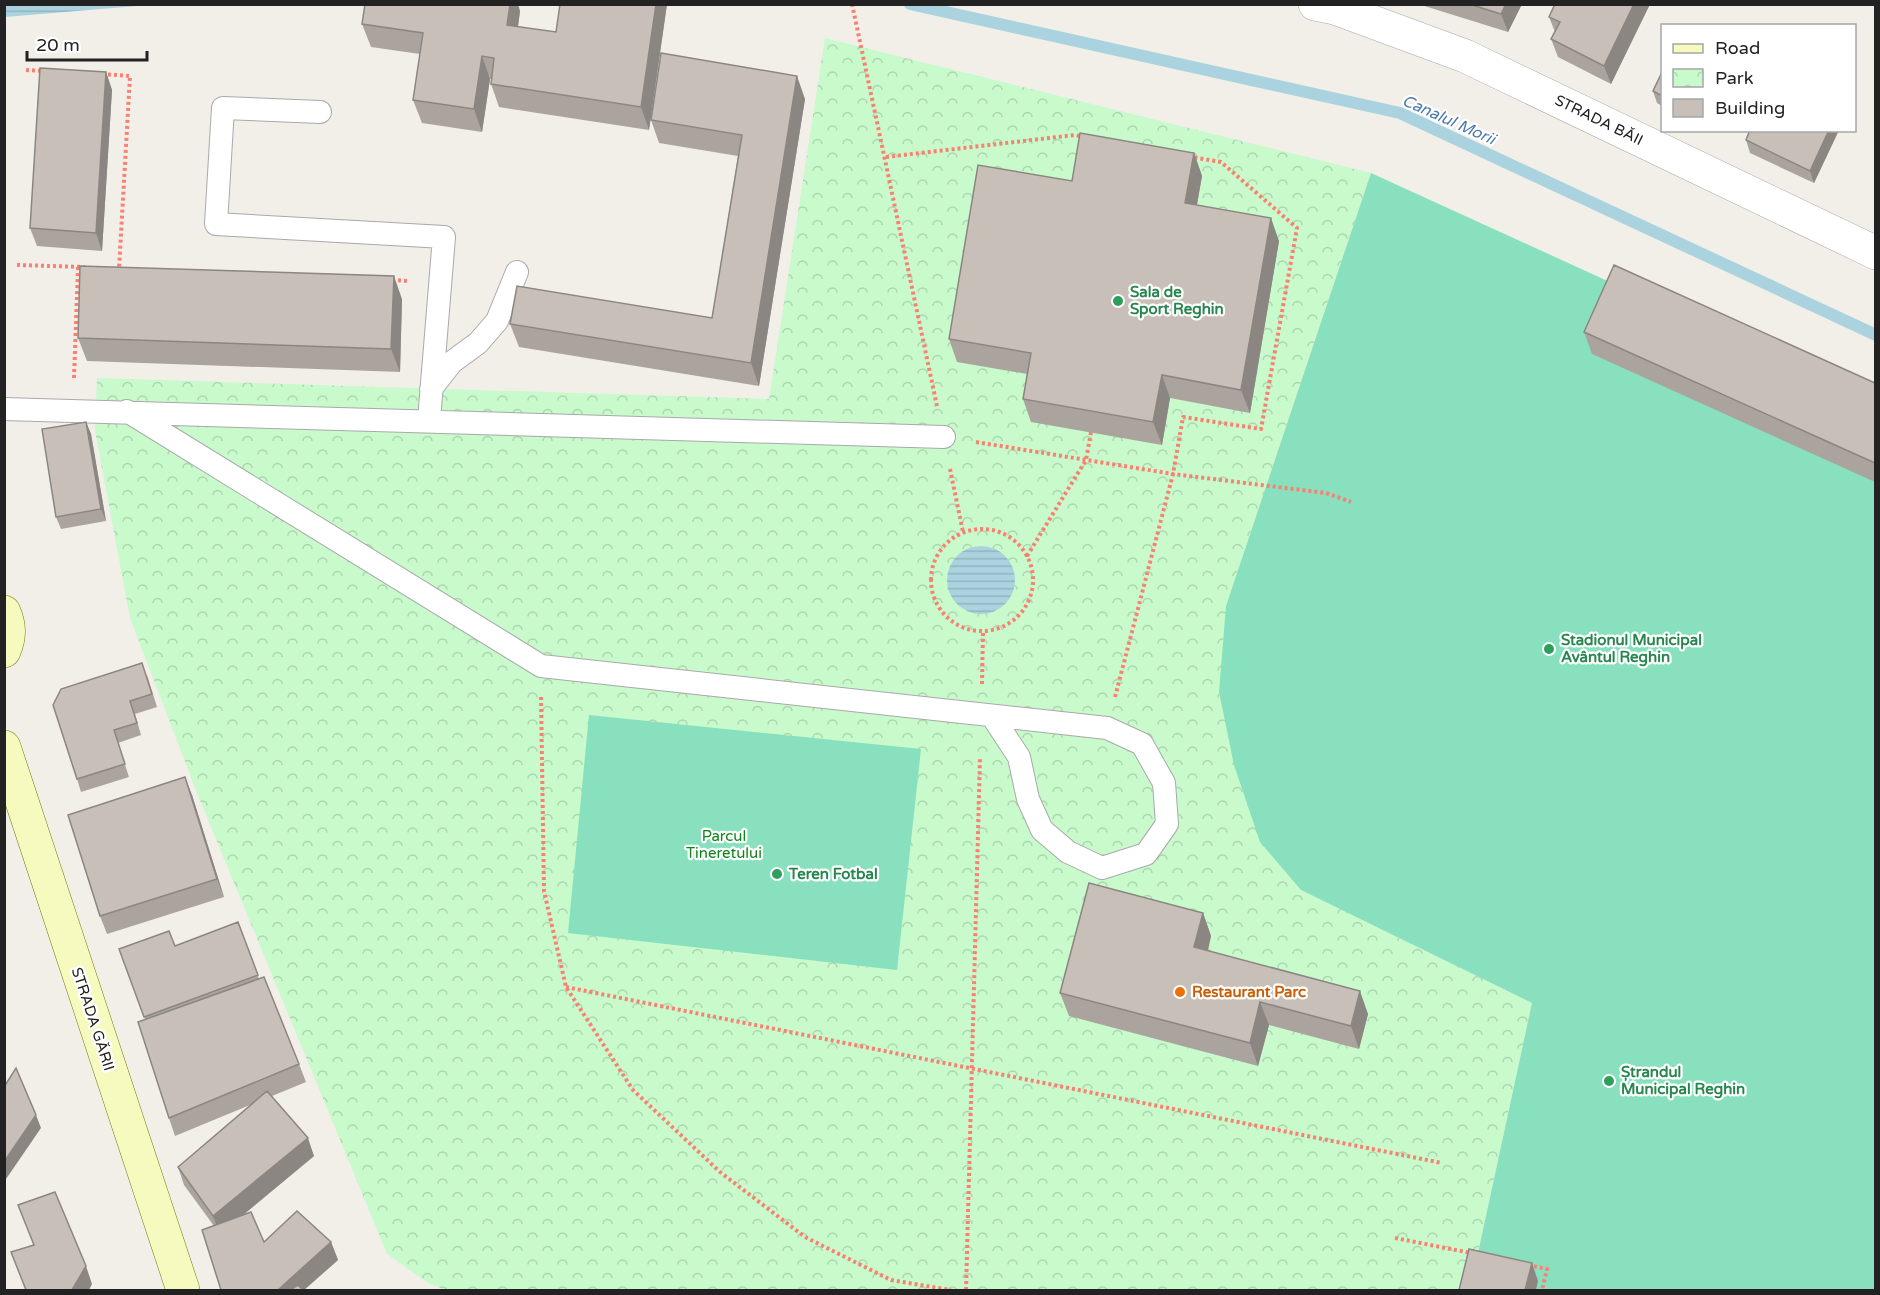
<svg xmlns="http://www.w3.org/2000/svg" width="1880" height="1295" font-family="'Varela Round',sans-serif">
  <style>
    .park { fill: url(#park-crowns) }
    .pitch { fill: #88e0be }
    .water { fill: url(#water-rules) }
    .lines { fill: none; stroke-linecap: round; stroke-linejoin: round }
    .stream { stroke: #aad3df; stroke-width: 12 }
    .lane-casing { stroke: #a9a9a9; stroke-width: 24 }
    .street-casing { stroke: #a9a9a9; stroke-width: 34 }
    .secondary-casing { stroke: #707d05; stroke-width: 34 }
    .path { stroke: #fa8072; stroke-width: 4; stroke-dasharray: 3 3; stroke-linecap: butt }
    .lane { stroke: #fff; stroke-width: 22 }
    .street { stroke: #fff; stroke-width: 33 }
    .secondary { stroke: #f7fabf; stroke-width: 33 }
    .wall { fill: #aba49e }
    .shaded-wall { fill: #8b8681 }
    .building { fill: #c7bfb8; stroke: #8b8681; stroke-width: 1.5 }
    .leisure-dot { fill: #2e9e5b; stroke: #fff; stroke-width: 2 }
    .food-dot { fill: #e8710a; stroke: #fff; stroke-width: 2 }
    .labels { text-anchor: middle; stroke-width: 4.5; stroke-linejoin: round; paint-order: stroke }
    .street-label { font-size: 15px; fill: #222; stroke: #fff }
    .leisure-label { font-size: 15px; font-weight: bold; fill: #27864d; stroke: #fff; text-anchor: start }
    .park-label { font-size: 15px; fill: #0c8416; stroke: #fff }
    .food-label { font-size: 15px; font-weight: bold; fill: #c56008; stroke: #fff; text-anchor: start }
    .water-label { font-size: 16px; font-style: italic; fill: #4a7aab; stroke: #fff }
  </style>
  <defs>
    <pattern id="park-crowns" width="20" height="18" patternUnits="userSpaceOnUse" patternTransform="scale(1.5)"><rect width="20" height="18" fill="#c8facc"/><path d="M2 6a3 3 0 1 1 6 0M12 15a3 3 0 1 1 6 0" fill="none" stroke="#acd6af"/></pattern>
    <pattern id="water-rules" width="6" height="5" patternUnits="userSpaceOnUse" patternTransform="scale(1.5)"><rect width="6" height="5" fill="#aad3df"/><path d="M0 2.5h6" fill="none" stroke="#92b5bf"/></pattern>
  </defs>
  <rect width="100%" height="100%" fill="#f2efe9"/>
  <path class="park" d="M825,38l546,135 -145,433 75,284 231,113 -62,287h-1025l-17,-7 -41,-29 -190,-461 -67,-175 -35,-187 2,-53 672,21z"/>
  <path class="pitch" d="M1371,173l504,230v887h-405l62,-287 -231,-113 -41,-48 -26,-77 -15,-73 7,-86z
    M589,715l332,34 -24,221 -329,-37z"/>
  <path class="water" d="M5,4h144v1l-144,12z
    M947 580a34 34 0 1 1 68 0a34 34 0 1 1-68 0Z"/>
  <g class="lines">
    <path class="stream" d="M910,4l490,109 476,222"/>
    <g class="lane-casing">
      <path id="lane" d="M320,112l-97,-4 -7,116 228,13 -15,183
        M431,389l21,-27 26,-19 19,-22 20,-49
        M4,409l940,28
        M127,411l414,255 566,62 35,16 22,39 3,41 -21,30 -44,14 -34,-16 -26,-22 -14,-31 -9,-42 -27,-41"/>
    </g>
    <g class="street-casing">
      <path id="street" d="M1315,4l20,4 130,48 411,197"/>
    </g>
    <g class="secondary-casing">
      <path id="secondary" d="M4,612c6,14 6,25 0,39
        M4,747l179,543"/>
    </g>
    <path class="path" d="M852,4l85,402
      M26,70l18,1
      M102,74l28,2 -11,193
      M886,157l189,-22 9,2
      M17,265l68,2
      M392,280l17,1
      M74,378l4,-111
      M976,442l197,32 153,19 25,9
      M950,469l13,63
      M931 580a51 51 0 1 1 102 0a51 51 0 1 1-102 0Z
      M1027,556l59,-96 5,-28
      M982,684l1,-52
      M541,697l3,194 22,96 67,103 87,82 85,65 86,43 60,10
      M1115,697l58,-223 10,-57 78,12 36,-201 -76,-66 -29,-5
      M566,987l876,176
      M1395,1238l76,15
      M1528,1265l19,4 -5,21
      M966,1290l14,-533"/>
    <use href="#lane" class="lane"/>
    <use href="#street" class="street"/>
    <use href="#secondary" class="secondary"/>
  </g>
  <path class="wall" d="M667,4l-18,126 -150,-23 -8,-23v-5h-1l-8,53 -60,-9 -9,-23 7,-46 -49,-7 -9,-23 158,-13 -2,16 38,5z
    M1418,4h104l-14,28z
    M1650,4l-39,80 -53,-27 -7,-18 4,-7 -6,-15z
    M106,72l6,18 -10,161 -65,-5 -7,-18z
    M1662,72v34l-5,-3 -4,-12z
    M805,99l-46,287 -240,-39 -9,-23 202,-6 26,-162 -79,-13 -8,-23z
    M1750,130h89l-25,53 -64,-30 -4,-13z
    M1194,153l8,23 -5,29 82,36 -29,172 -80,-15 -8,47 -131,-23 -8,-23 4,-25 -70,-12 -8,-23 123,-158z
    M402,299l-2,73 -313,-11 -9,-23z
    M1584,332l291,51v99l-283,-128z
    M86,422l5,12 15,87 -45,8 -5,-12z
    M147,675l10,32 -22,7 6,21 -23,8 11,34 -48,15 -4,-13z
    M192,795l32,102 -117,37 -7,-18z
    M1203,913l8,23 -3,15 160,63 -9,35 -90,-24 -11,41 -189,-50 -9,-23z
    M238,922l21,57 40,85 7,18 -34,14 42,60 -72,60 22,26h67l7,18 -34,30h-83l-7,-64 -30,-41 -6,-18 72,-62 -75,31 -6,-18 -24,-99 -26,-70 56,-3z"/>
  <path class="shaded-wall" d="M510,4h8l2,7 -5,37 -8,-23z
    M656,4h11l-18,126 -8,-23z
    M1506,4h16l-14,28 -7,-18z
    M1634,4h16l-39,80 -7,-18z
    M482,56l8,23 -8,53 -8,-23z
    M106,72l6,18 -10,161 -6,-18z
    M797,76l8,23 -46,287 -8,-23z
    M1829,130h10l-25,53 -4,-12z
    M1194,153l8,23 -9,50 -8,-23z
    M1271,218l8,23 -29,172 -9,-23z
    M394,276l8,23 -2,73 -9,-23z
    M1162,375l8,23 -8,47 -9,-23z
    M86,422l5,12 15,87 -5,-12z
    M185,777l7,18 32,102 -7,-18z
    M1203,913l8,23 -8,34 -9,-23z
    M1360,991l8,23 -9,35 -8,-23z
    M1260,1002l9,23 -11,41 -8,-23z
    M36,1115l5,13 -37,54v-20z
    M308,1138l6,18 -94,78 -7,-18z
    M331,1242l7,18 -34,30h-26z
    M1532,1263l6,18 -2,9h-11z
    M86,1266l6,18 -3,6h-17z"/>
  <path class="building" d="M365,4h145l-3,21 49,7 4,-28h96l-15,103 -150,-23 3,-26 -12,-2 -8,53 -61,-9 10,-67 -61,-9z
    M1469,4h37l-5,10z
    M1555,4h79l-30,62 -53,-27 9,-17 -11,-5z
    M661,53l136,23 -46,287 -241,-39 7,-38 195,32 30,-183 -91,-15z
    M40,68l66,4 -10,161 -66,-5z
    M1662,72v24l-9,-5z
    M1750,130h79l-19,41 -64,-31z
    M1080,133l114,20 -9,50 86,15 -30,172 -79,-15 -9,47 -130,-23 8,-46 -82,-14 29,-174 94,16z
    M1614,265l261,118v80l-291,-131z
    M80,266l314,10 -3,73 -313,-11z
    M86,422l15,87 -45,8 -14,-88z
    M142,663l10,31 -22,7 7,22 -23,7 11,34 -48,15 -24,-74 8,-16z
    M185,777l32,102 -117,37 -32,-101z
    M1089,883l114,30 -9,34 166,44 -9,35 -91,-24 -10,41 -190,-50z
    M238,922l20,53 -114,42 -25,-68 50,-18 6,15z
    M264,977l35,87 -130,54 -31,-96z
    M16,1068l20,47 -32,47v-75z
    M267,1091l41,47 -95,78 -35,-49z
    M55,1192l31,74 -14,24h-46l-15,-38 23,-7 -16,-40z
    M297,1211l34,31 -53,48h-57l-19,-60 49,-18 13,30z
    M1469,1249l63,14 -7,27h-66z
    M298,1285l5,5h-12z"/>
  <g class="leisure-dot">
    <circle cx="1118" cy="301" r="6"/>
    <circle cx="1549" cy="649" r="6"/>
    <circle cx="777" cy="874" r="6"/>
    <circle cx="1609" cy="1081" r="6"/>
  </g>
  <circle class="food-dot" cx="1180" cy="992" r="6"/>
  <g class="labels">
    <g class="street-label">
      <text transform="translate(1599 120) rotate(26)" y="5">STRADA BĂII</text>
      <text transform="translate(93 1019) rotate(72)" y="5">STRADA GĂRII</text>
    </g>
    <g class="leisure-label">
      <text x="1130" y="297">Sala de<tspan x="1130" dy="17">Sport Reghin</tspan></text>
      <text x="1561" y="645">Stadionul Municipal<tspan x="1561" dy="17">Avântul Reghin</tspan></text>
      <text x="789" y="879">Teren Fotbal</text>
      <text x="1621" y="1077">Ștrandul<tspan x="1621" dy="17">Municipal Reghin</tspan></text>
    </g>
    <g class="park-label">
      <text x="724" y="841">Parcul<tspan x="724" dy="17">Tineretului</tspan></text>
    </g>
    <g class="food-label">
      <text x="1192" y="997">Restaurant Parc</text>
    </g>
    <g class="water-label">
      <text transform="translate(1449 119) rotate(24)" y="6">Canalul Morii</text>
    </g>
  </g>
  <rect width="1880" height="1295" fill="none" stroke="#222222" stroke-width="12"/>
  <rect x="1661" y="24" width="195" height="108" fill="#ffffff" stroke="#a7a7a7" stroke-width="1.5"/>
  <rect x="1673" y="44" width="30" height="9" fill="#f7fabf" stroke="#a7a7a7" stroke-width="1.5"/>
  <text x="1715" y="54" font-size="18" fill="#222222">Road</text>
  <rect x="1673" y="69" width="30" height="18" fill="url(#park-crowns)" stroke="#a7a7a7" stroke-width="1.5"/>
  <text x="1715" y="84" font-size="18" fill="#222222">Park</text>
  <rect x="1673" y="99" width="30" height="18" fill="#c7bfb8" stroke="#a7a7a7" stroke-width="1.5"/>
  <text x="1715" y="114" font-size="18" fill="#222222">Building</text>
  <path d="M27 51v9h120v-9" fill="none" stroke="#222222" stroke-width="3"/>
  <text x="36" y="51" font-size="18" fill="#222222" stroke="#ffffff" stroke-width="4.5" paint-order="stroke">20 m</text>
</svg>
